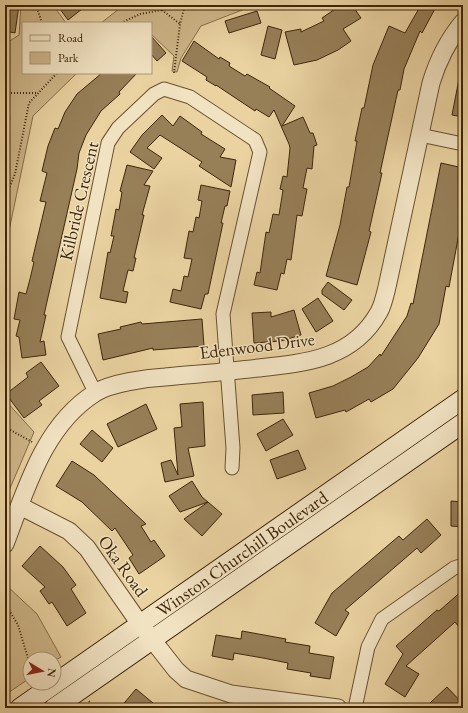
<svg xmlns="http://www.w3.org/2000/svg" width="468" height="713" font-family="'EB Garamond',serif">
  <style>
    .green { fill: #cdb587; stroke: #866e48 }
    .building { fill: #977f58; stroke: #3e2609 }
    .lines { fill: none; stroke-linecap: round; stroke-linejoin: round }
    .minor-casing { stroke: #69512f; stroke-width: 15 }
    .tertiary-casing { stroke: #69512f; stroke-width: 19 }
    .secondary-casing { stroke: #3e2609; stroke-width: 21 }
    .path { stroke: #3e2609; stroke-width: 2; stroke-dasharray: 1 2; stroke-linecap: butt }
    .minor { stroke: #f1e2c2; stroke-width: 13 }
    .tertiary { stroke: #f1e2c2; stroke-width: 17 }
    .secondary { stroke: #f1e2c2; stroke-width: 19 }
    .labels { text-anchor: middle; stroke-width: 3; stroke-linejoin: round; paint-order: stroke }
    .street-label { font-size: 18px; fill: #3e2609; stroke: #f1e2c2 }
  </style>
  <rect width="100%" height="100%" fill="#ead2a1"/>
  <filter id="stains"><feTurbulence type="fractalNoise" baseFrequency=".005" numOctaves="4"/><feColorMatrix values="0 0 0 0 .2 0 0 0 0 .09 0 0 0 0 .02 0 0 0 .5 -.17"/></filter>
  <radialGradient id="worn" r=".72"><stop offset=".6" stop-color="#630" stop-opacity="0"/><stop offset="1" stop-color="#630" stop-opacity=".3"/></radialGradient>
  <path class="green" d="M21,5h32l13,18h-43v50h54l-44,43 -28,134v-110l5,-22 -5,-2v-72l14,-9z
    M124,5h131l-54,21 -20,32 -4,14 -5,-1 2,-15 -23,-22v-11h-50z
    M5,400l29,32 -29,68z
    M6,585l31,29 24,43 -7,4v-2h-24v19l-25,17z"/>
  <path class="building" d="M6,5h13l-4,28 -10,-2z
    M57,5h30l-19,15z
    M341,5h11l9,13 -18,11 8,12 -13,9 -21,10 -23,5 -9,-33 16,-3v3l23,-11 -2,-3z
    M421,5h16l-15,28 -2,-2 -16,38 -4,21h-2l-18,83h2l-13,58 2,1 -14,53 -31,-9 14,-51 7,-38h2l8,-46h-2l7,-33h2l9,-43 16,-39 16,7z
    M257,11l4,12 -32,10 -4,-12z
    M268,26l14,4 -7,29 -14,-4z
    M151,36l15,17 -9,8 -6,-7z
    M194,41l25,18 1,-2 10,6 -1,3 16,10 2,-2 23,13 -1,1 26,18 -13,20 21,-9 7,16h3l4,12 -3,1 -2,23 -5,-1 -4,20 4,1 -5,27 -5,-1 -6,45 -4,-1 -3,15 -3,-1 -4,17 -23,-5 3,-13 3,1 6,-41 3,1 4,-19 6,1 4,-25 -3,-1 3,-13 4,1 3,-29 -1,-4 -15,-34 -5,7 -13,-8 -1,2 -39,-26v1l-10,-6 1,-3 -25,-16z
    M102,73h35l-18,19 1,2 -19,17 -15,24 -7,18 -2,16 -33,146h2l-6,27 4,-1 2,14 -24,3 -3,-21 -3,-1 4,-16 -6,-1 5,-27 7,2 4,-15 4,-17 -2,-1 14,-59 -6,-1 7,-28 -5,-2 6,-25 7,-18 3,1 7,-17 12,-18z
    M459,79h4v38l-11,-2z
    M162,115l11,11 7,-10 22,16 -1,2 24,15 -5,8 16,3 -5,27 -32,-21 3,-4 -42,-27 -13,13 15,10 -8,11 -24,-17 12,-17z
    M441,163l22,5v44l-14,75 -3,-1 -7,38 -21,34 -25,31 -22,13 -2,-3 -23,13 -1,-2 -29,8 -7,-25 24,-7 18,-9 17,-10 12,-13 1,2 26,-40 4,-13 2,1z
    M127,165l26,6 -9,14 6,1 -8,29h2l-10,43h2l-3,13 -5,-1 -5,21 5,1 -2,11 -26,-5 8,-46 2,1 4,-17h-3l3,-16 2,-11 3,1 3,-18 -2,-1z
    M201,185l29,6 -3,15h-2l-4,17h2l-15,71h-3l-4,15 -31,-7 3,-13 8,2 3,-15 4,1 4,-18 -8,-1 5,-27 4,1 3,-15 3,1 3,-17 -4,-1z
    M328,282l24,18 -8,10 -22,-16v-4z
    M318,298l15,23 -17,11 -14,-23z
    M294,310l7,25 -20,6 -27,2 -2,-30 19,-1v5z
    M202,319l2,27 -51,4v-2l-50,12 -5,-26 23,-5 -1,-2 21,-5 1,2z
    M41,362l18,24 -20,15 3,4 -18,13 -18,-24 22,-17 -2,-4z
    M283,392l1,21 -31,2 -1,-20z
    M203,402l2,44 -17,2 6,28 -29,6 -4,-19 10,-3 7,15 -4,-47 8,-1 -2,-23z
    M146,404l11,25 -39,18 -11,-23z
    M283,419l10,16 -27,16 -9,-17z
    M92,430l21,18 -11,14 -22,-18z
    M298,450l8,19 -29,10 -7,-19z
    M72,461l22,14 52,49 -5,2 10,16 3,-2 11,16 -26,18 -10,-16 4,-3 -18,-27 -3,3 -30,-29 -26,-16z
    M192,481l10,16 6,5 -28,10 -11,-16z
    M451,501l12,1v25l-12,-1z
    M208,502l14,12 -20,22 -18,-17z
    M427,519l14,16 -20,18 -4,-5 -72,62 4,3 -13,23 -21,-13 17,-30 67,-57 4,4z
    M40,546l23,21 13,18 -5,4 15,24 -19,13 -15,-24 -3,2 -9,-13 5,-4 -23,-21z
    M463,590v42l-8,-10 -49,44 13,8 -14,23 -20,-13 18,-30 -7,-8 41,-36 2,1z
    M242,631l44,8 -1,3 25,4 -1,7 25,4 -4,22 -20,-3 1,-3 -24,-4 1,-6 -25,-5 -29,-5 -1,7 -21,-4 4,-21 25,4z
    M447,687l16,17v4h-29l-4,-5z
    M136,689l17,14 -5,5h-28z"/>
  <g class="lines">
    <g class="minor-casing">
      <path id="minor" d="M420,135l43,9
        M95,392l-27,-55 40,-194 10,-15 36,-34 10,-5 26,8 65,43 5,12 -37,162 10,134 -1,20
        M355,708l13,-61 14,-28 72,-51 9,-3"/>
    </g>
    <g class="tertiary-casing">
      <path id="tertiary" d="M20,506l49,25 18,17 53,76 36,46 10,9 45,15 107,14
        M5,544c21,-54 38,-118 90,-151 15,-10 52,-15 70,-16 31,-3 62,-5 93,-9 48,-5 95,-9 121,-56 4,-7 6,-17 8,-25l44,-204c7,-23 17,-43 32,-61"/>
    </g>
    <g class="secondary-casing">
      <path id="secondary" d="M20,708l443,-309
        M54,708l409,-285"/>
    </g>
    <path class="path" d="M36,5l6,18
      M204,5l27,3 12,-3
      M162,10l18,14
      M121,23l19,-9 22,-4 14,-5
      M174,73l6,-49 5,-19
      M5,93h32
      M5,198l10,-24 14,-71 28,-30
      M5,427l27,15
      M5,605l4,5 -4,16
      M9,610l9,15 12,40
      M89,701l5,7"/>
    <use href="#minor" class="minor"/>
    <use href="#tertiary" class="tertiary"/>
    <use href="#secondary" class="secondary"/>
  </g>
  <g class="labels">
    <g class="street-label">
      <text transform="translate(79 201) rotate(-77)" y="6">Kilbride Crescent</text>
      <text transform="translate(257 346) rotate(-7)" y="6">Edenwood Drive</text>
      <text transform="translate(242 554) rotate(-35)" y="6">Winston Churchill Boulevard</text>
      <text transform="translate(123 566) rotate(54)" y="6">Oka Road</text>
    </g>
  </g>
  <rect width="468" height="713" fill="none" stroke="#ead2a1" stroke-width="20"/>
  <rect x="6" y="6" width="456" height="701" fill="none" stroke="#3e2609" stroke-width="2"/>
  <rect x="10" y="10" width="448" height="693" fill="none" stroke="#3e2609"/>
  <rect x="22" y="22" width="130" height="52" fill="#f1e2c2" stroke="#a99778"/>
  <rect x="30" y="35" width="20" height="6" fill="#f1e2c2" stroke="#a99778"/>
  <text x="58" y="42" font-size="12" fill="#3e2609">Road</text>
  <rect x="30" y="52" width="20" height="12" fill="#cdb587" stroke="#a99778"/>
  <text x="58" y="62" font-size="12" fill="#3e2609">Park</text>
  <g transform="translate(42 671) rotate(100)"><circle r="19" fill="#f1e2c2" stroke="#a99778"/>
  <path d="M0-3L7 15L0 10L-7 15Z" fill="#8f2418"/>
  <text y="-6" font-size="11" font-weight="bold" text-anchor="middle" fill="#3e2609">N</text>
  </g>
  <rect width="100%" height="100%" filter="url(#stains)"/>
  <rect width="100%" height="100%" fill="url(#worn)"/>
</svg>
